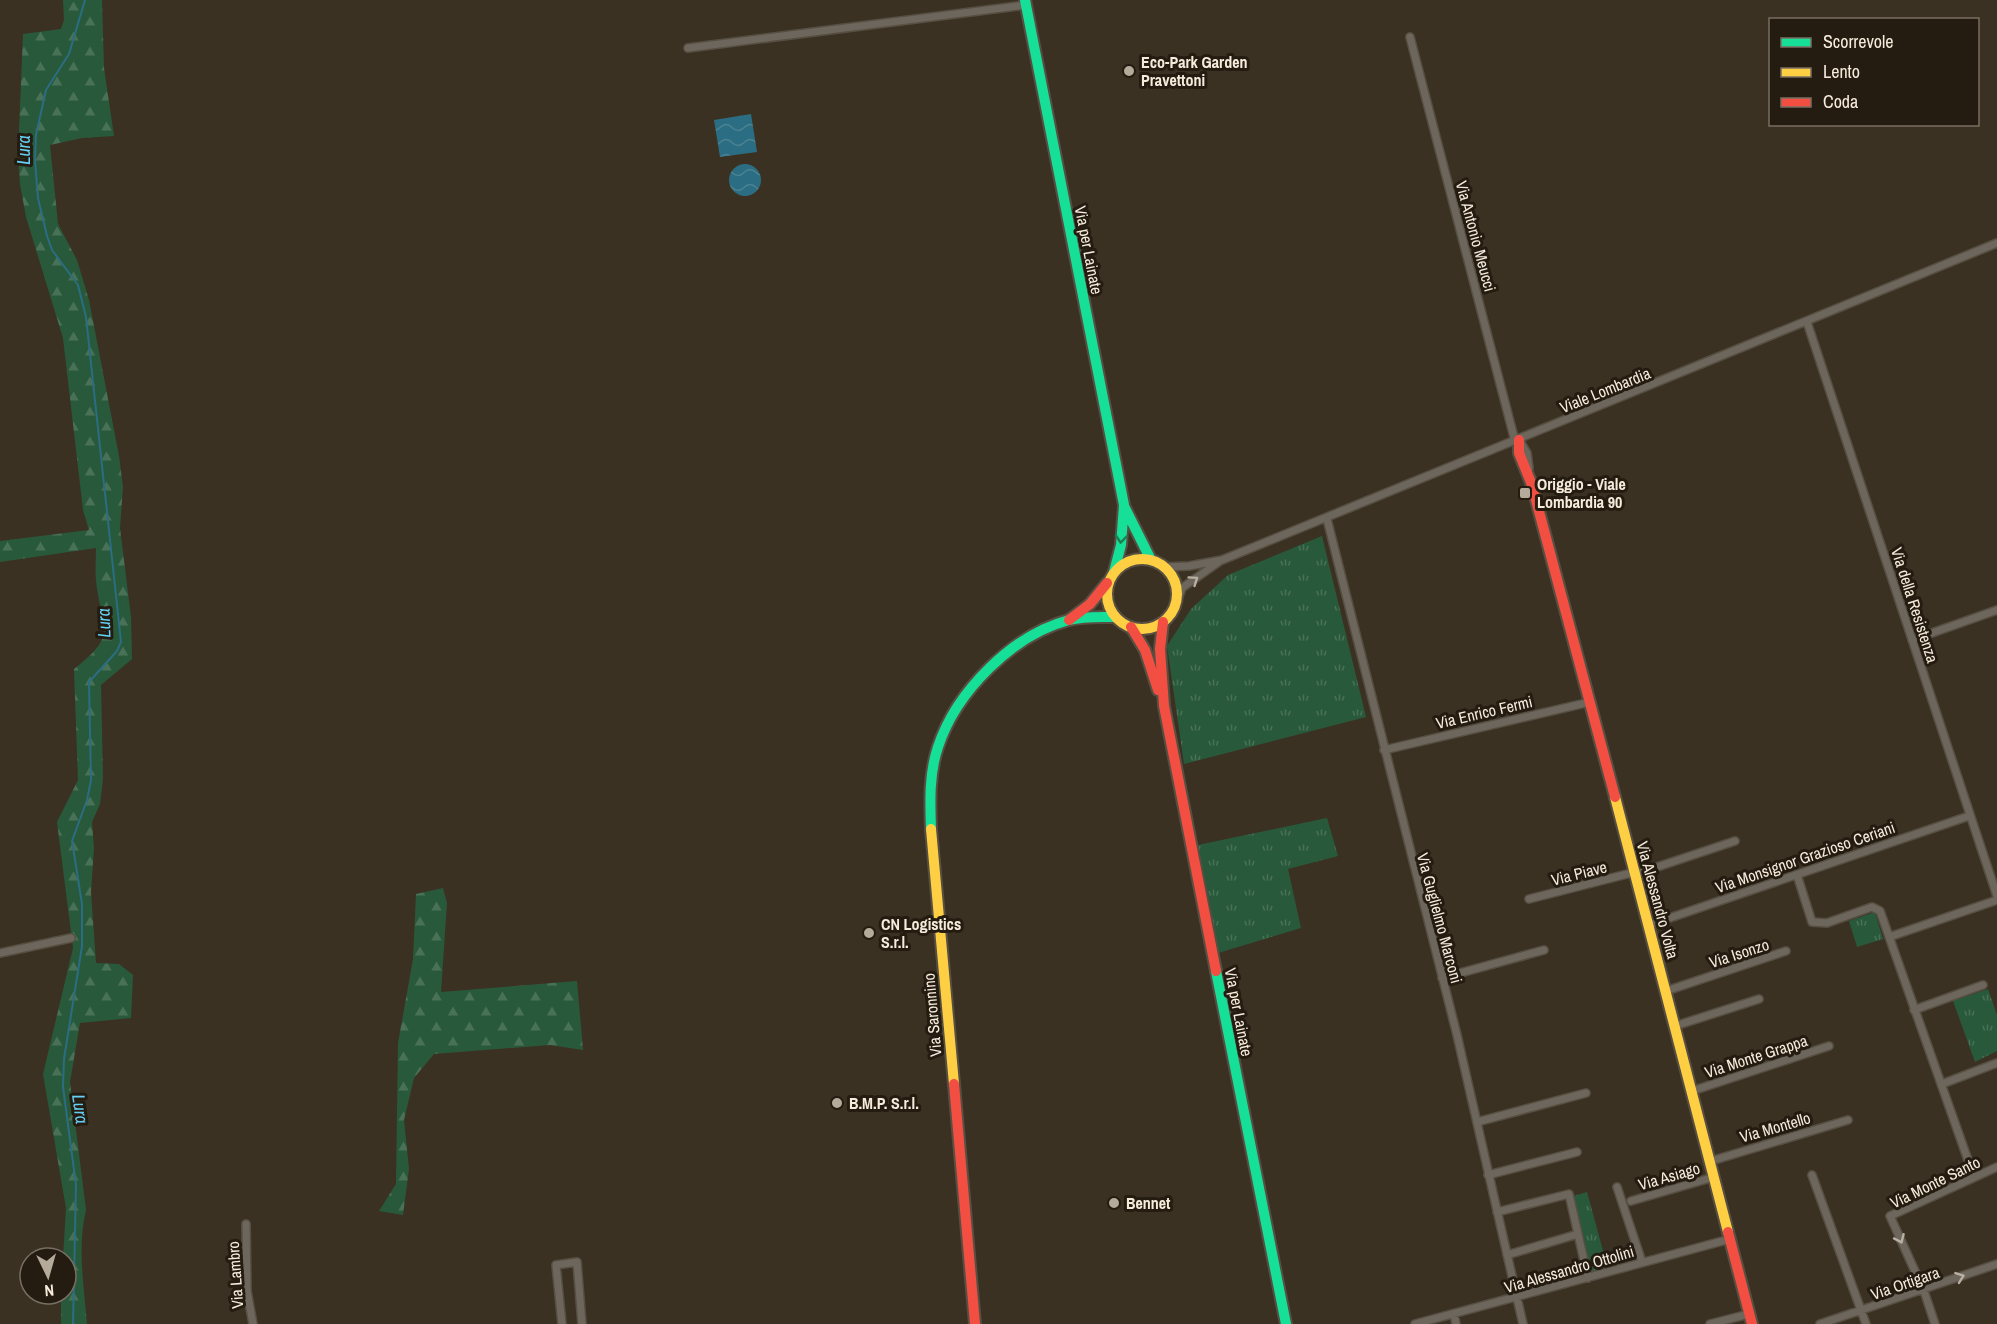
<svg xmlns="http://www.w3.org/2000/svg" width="1997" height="1324" font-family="'Archivo Narrow',sans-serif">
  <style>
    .grass { fill: url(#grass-tufts) }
    .forest { fill: url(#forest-firs) }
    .water { fill: url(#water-waves) }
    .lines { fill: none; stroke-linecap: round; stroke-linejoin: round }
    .stream { stroke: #2b6d82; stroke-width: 2 }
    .street-casing { stroke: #574f42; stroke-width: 10 }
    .fast-casing { stroke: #574f42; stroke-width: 14 }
    .slow-casing { stroke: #574f42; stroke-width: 14 }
    .jam-casing { stroke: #574f42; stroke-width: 14 }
    .street { stroke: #6d665c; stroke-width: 7 }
    .fast { stroke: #16e098; stroke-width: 10 }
    .slow { stroke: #ffcf43; stroke-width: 10 }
    .jam { stroke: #f24e42; stroke-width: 10 }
    .oneway { stroke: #1d7e54 }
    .oneway2 { stroke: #b9b0a2 }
    .poi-dot { fill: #b5ab9b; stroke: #241c11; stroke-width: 2 }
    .labels { text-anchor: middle; stroke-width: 6; stroke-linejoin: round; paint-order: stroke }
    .poi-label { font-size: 16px; font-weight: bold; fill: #f7ecdc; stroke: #241c11; text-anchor: start }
    .street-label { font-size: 16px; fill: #f7ecdc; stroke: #241c11 }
    .water-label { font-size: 18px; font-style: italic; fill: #65cff4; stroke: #241c11 }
  </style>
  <defs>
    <pattern id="grass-tufts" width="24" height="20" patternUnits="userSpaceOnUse" patternTransform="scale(1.5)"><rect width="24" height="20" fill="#29593b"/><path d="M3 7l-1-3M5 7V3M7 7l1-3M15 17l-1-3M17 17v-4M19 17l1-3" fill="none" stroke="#497157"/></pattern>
    <pattern id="forest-firs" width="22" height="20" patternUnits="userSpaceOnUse" patternTransform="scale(1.5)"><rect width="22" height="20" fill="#29593b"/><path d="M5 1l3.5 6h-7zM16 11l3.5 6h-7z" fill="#497157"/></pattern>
    <pattern id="water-waves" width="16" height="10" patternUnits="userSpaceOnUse" patternTransform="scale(1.5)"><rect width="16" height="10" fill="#2b6d82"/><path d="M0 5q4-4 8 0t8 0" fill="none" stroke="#4a8293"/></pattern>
  </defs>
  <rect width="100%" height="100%" fill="#3a3122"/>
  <path class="grass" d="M1322,536l44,181 -182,47 -17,-118 24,-37 37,-34z
    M1327,818l11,38 -50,13 13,59 -83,25 -20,-108z
    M1875,912l8,27 -26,8 -8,-26z
    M1988,989l9,26v36l-22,11 -22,-61z
    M1587,1192l21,77 -17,5 -21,-77z"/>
  <path class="forest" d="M63,0h39l2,68 10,68 -32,2 -32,7 8,79 19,36 12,40 30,156 4,31 -3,41 11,89 1,42 -31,26 2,94 -3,25 -8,18 2,26 -3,44 5,71 23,1 14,11 -2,43 -51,5 -10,59 16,128c-9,36 -2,77 1,114h-26v-30h5v-36h-3l3,-50 -23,-134 30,-126 -16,-126 21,-42 -4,-111c46,-36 27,-39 22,-89 -1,-10 0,-22 0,-32l-96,14v-21l89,-11 -6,-20 -20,-172 -37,-121 -6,-33 -2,-29 5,-121 38,-5 3,-9z
    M443,888l4,15 -6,89 136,-11 6,69 -33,-5 -116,9 -20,24 -10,42 5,49 -6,46 -24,-4 17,-27 2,-141 15,-84 3,-65z"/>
  <path class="water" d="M751,114l6,38 -37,5 -6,-37z
    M729 180a16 16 0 1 1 32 0a16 16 0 1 1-32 0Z"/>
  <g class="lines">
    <path class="stream" d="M73,1324l3,-139 -13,-98 1,-28 18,-113v-42l-10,-63 15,-41 4,-20 -2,-98 28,-31 4,-9 -35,-325 -8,-32 -26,-35 -5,-14 -9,-38 -3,-38 1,-25 10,-45 23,-36 16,-54"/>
    <g class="street-casing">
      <path id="street" d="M1410,37l105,404
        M688,48l338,-43
        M1807,322l190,574
        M1519,440l8,13 2,15
        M1327,519l130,516 66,289
        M1164,567l25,-1 33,-6 775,-317
        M1175,607l7,-19 38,-27
        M1912,640l85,-30
        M1384,750l206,-48
        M1636,874l99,-33
        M1797,875l15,47 15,1 45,-16 8,4 94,266
        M1529,899l106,-27
        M1649,925l320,-109
        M1889,937l108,-37
        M0,953l71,-15
        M1442,978l102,-28
        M1666,991l120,-40
        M1914,1010l69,-25
        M1675,1026l84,-27
        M1942,1084l55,-21
        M1692,1091l137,-45
        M1477,1122l109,-29
        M1711,1161l137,-41
        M1488,1175l89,-23
        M1812,1175l54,149
        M1617,1187l25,75
        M1631,1201l83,-24
        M1497,1212l72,-18 19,84
        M246,1224l1,67 6,33
        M1507,1255l71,-21
        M1454,1314l2,10
        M562,1324l-6,-59 21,-3 5,62
        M1415,1324l315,-85
        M1710,1324l39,-10
        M1820,1324l177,-60
        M1935,1324l-11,-33 -34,-75 107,-49"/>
    </g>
    <g class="fast-casing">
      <path id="fast" d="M1025,0l99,505 -3,40 -7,27
        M1125,508l26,52
        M931,829c-1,-27 -2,-56 7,-82 18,-55 74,-112 131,-127 15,-4 31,-3 46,-3
        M1216,971l70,353"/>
    </g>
    <g class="slow-casing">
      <path id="slow" d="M1107 594a35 35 0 1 1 70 0a35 35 0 1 1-70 0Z
        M1615,797l113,435
        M931,829l23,255"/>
    </g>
    <g class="jam-casing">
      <path id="jam" d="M1519,440v13l13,32 83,312
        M1069,620l21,-16 17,-21
        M1163,622l-3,27 4,57 52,265
        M1131,627l14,23 13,40
        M954,1084l21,240
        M1728,1232l24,92"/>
    </g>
    <use href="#street" class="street"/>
    <use href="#fast" class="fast"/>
    <use href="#slow" class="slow"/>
    <use href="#jam" class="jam"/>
  </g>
  <defs><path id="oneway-chevron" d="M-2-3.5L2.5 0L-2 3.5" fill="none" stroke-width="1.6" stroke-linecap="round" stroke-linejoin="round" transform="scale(1.5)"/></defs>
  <use class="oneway" href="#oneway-chevron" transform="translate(1121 539) rotate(95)"/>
  <g class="oneway2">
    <use href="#oneway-chevron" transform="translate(1194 580) rotate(-35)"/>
    <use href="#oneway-chevron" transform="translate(1900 1239) rotate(66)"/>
    <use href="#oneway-chevron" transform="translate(1960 1277) rotate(-20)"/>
  </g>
  <g class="poi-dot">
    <circle cx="1129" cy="71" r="6"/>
    <rect x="1519" y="487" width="12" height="12" rx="3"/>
    <circle cx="869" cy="933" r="6"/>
    <circle cx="837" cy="1103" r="6"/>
    <circle cx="1114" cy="1203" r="6"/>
  </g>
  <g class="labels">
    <g class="poi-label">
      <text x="1141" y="68">Eco-Park Garden<tspan x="1141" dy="18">Pravettoni</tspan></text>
      <text x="1537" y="490">Origgio - Viale<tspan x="1537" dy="18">Lombardia 90</tspan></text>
      <text x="881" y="930">CN Logistics<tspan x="881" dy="18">S.r.l.</tspan></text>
      <text x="849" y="1109">B.M.P. S.r.l.</text>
      <text x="1126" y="1209">Bennet</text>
    </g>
    <g class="street-label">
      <text transform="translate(1476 236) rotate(75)" y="6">Via Antonio Meucci</text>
      <text transform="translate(1089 250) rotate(79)" y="6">Via per Lainate</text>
      <text transform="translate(1605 390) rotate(-22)" y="6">Viale Lombardia</text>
      <text transform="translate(1915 605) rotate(72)" y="6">Via della Resistenza</text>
      <text transform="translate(1484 712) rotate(-13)" y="6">Via Enrico Fermi</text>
      <text transform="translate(1805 857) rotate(-19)" y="6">Via Monsignor Grazioso Ceriani</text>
      <text transform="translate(1579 873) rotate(-14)" y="6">Via Piave</text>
      <text transform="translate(1658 900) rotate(75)" y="6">Via Alessandro Volta</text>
      <text transform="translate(1440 918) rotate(75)" y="6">Via Guglielmo Marconi</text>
      <text transform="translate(1739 953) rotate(-18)" y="6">Via Isonzo</text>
      <text transform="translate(1239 1012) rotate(79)" y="6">Via per Lainate</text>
      <text transform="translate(932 1015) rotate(-95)" y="6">Via Saronnino</text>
      <text transform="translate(1756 1056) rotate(-18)" y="6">Via Monte Grappa</text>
      <text transform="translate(1775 1127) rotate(-16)" y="6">Via Montello</text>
      <text transform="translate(1669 1176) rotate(-16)" y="6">Via Asiago</text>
      <text transform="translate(1935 1182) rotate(-26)" y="6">Via Monte Santo</text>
      <text transform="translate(1569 1269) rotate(-16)" y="6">Via Alessandro Ottolini</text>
      <text transform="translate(235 1275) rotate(-94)" y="6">Via Lambro</text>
      <text transform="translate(1905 1283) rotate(-19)" y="6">Via Ortigara</text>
    </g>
    <g class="water-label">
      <text transform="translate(24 150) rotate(-90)" y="6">Lura</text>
      <text transform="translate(104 623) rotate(-92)" y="6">Lura</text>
      <text transform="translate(80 1109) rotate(82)" y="6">Lura</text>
    </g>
  </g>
  <rect x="1769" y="18" width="210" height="108" fill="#241c11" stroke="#786f62" stroke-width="1.5"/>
  <rect x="1781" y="38" width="30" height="9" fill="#16e098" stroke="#786f62" stroke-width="1.5"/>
  <text x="1823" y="48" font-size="18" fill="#f7ecdc">Scorrevole</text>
  <rect x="1781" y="68" width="30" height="9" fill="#ffcf43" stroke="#786f62" stroke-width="1.5"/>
  <text x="1823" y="78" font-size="18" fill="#f7ecdc">Lento</text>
  <rect x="1781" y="98" width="30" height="9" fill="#f24e42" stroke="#786f62" stroke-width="1.5"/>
  <text x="1823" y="108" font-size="18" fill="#f7ecdc">Coda</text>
  <g transform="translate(48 1276) rotate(175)"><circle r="28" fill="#241c11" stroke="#786f62" stroke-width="1.5"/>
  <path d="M0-4.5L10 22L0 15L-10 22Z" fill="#b5ab9b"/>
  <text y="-9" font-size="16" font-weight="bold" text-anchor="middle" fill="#f7ecdc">N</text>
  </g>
</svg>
